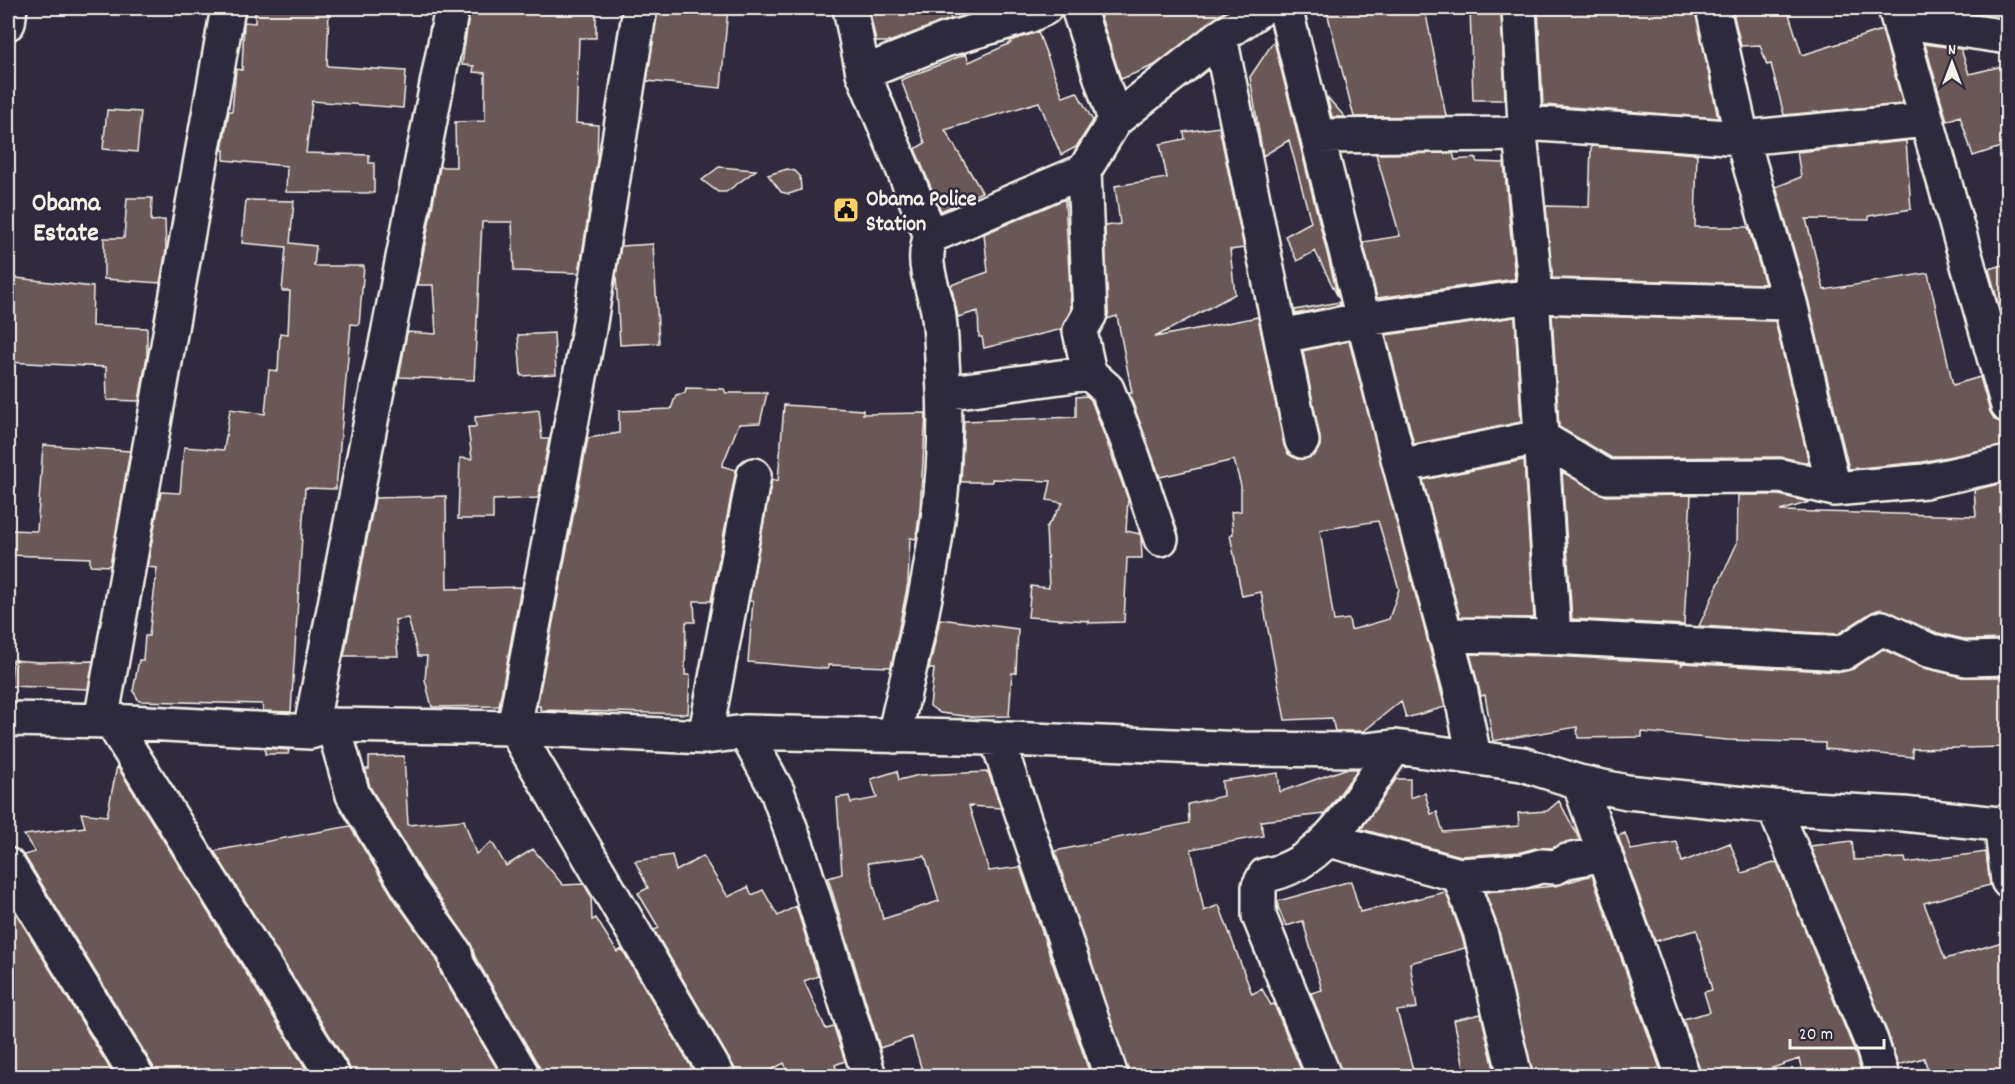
<svg xmlns="http://www.w3.org/2000/svg" width="2015" height="1084" font-family="Dekko,sans-serif">
  <style>
    .building { fill: #6b5859; stroke: #f4f1e8; stroke-width: 1.5; fill-rule: evenodd }
    .lines { fill: none; stroke-linecap: round; stroke-linejoin: round }
    .street-casing { stroke: #f4f1e8; stroke-width: 38 }
    .street { stroke: #2f2a3d; stroke-width: 33 }
    .labels { text-anchor: middle; stroke-width: 5; stroke-linejoin: round; paint-order: stroke }
    .poi-label { font-size: 22px; font-weight: bold; fill: #f4f1e8; stroke: #2f2a3d; text-anchor: start }
    .quarter-label { font-size: 26px; font-weight: bold; fill: #f4f1e8; stroke: #2f2a3d }
  </style>
  <rect width="100%" height="100%" fill="#2f2a3d"/>
  <filter id="ink" filterUnits="userSpaceOnUse"><feTurbulence type="fractalNoise" baseFrequency=".0167" numOctaves="2"/><feDisplacementMap in="SourceGraphic" scale="12" xChannelSelector="R" yChannelSelector="G"/><feConvolveMatrix kernelMatrix="1 2 1 2 8 2 1 2 1" color-interpolation-filters="sRGB"/></filter>
  <g filter="url(#ink)">
    <path class="building" d="M255,8h74l-2,58 79,5 -3,37 -91,-7 -6,52 63,2v8h5v30l-88,-1 1,-26 -63,-6v-10h-2l7,-39h3l4,-42 6,1 2,-48 11,1z
      M470,8h126v30h-17l-3,85 22,2 -1,36 -18,112 -65,-2 -2,-49h-30l-8,158 -75,-3 8,-45 29,2 -3,-49h-16l23,-118h16l-1,-45 30,-1v-48l-12,-1 1,-6 -12,-1z
      M658,8h70l-7,80 -74,-7z
      M869,8h78l4,11 -62,23h-13z
      M1098,8h132l-75,57 -34,14z
      M1326,8h70v6l29,-5 21,107 -92,1z
      M1470,8h31l4,92h-32z
      M1538,8h157l23,110 -175,-13z
      M1732,8h55l15,47 80,-25 21,74 -119,11 -13,-51 -4,1 -7,-20 -19,1z
      M1038,32l25,65 14,-5 16,29 -17,26 -15,8 -22,-53 -94,28 37,62 -41,19 -26,-62 10,-6 -24,-63 65,-26 3,8 42,-19 -1,-2z
      M1274,41l64,256 -23,-46 -18,10 -12,-25 26,-14 -22,-82 -26,16 -13,-79z
      M1925,44l36,5 8,25 38,-9v80l-34,11 -13,-40 -13,5z
      M1327,97l18,20h-13z
      M107,110l34,2 -4,40 -34,-3z
      M1219,127l25,121 -14,2 5,44 -80,43 103,-20 26,128 4,9 9,5h8l10,-4 5,-9v-8l-17,-87 46,-10 96,366 -39,11 -5,-17 -37,30h-29l-3,-13 -47,2 -24,-128 -19,4 -12,-61 3,-1 -2,-22 10,-1v-25l-7,-26 -74,17 -31,-84h3l-15,-77 -10,3 -2,-93 15,-2 -5,-38 52,-8 -7,-34 25,-5 -1,-7zM1378,521l21,68 -10,30 -38,11 -2,-11 -15,2 -14,-91z
      M1906,141l5,68 -42,7v4l-63,-1 18,71 104,-17 25,112 27,-8 10,35 5,8 12,4v21l-85,17 -73,7 -41,-170 -32,-112 25,-10 -4,-25z
      M1591,146l106,8 -2,73h53l17,57 -213,-6 -6,-72 43,1z
      M1453,153l2,7 22,-2v4l27,1 11,116 -138,19 -14,-56 37,-6 -24,-82z
      M719,167l37,3 -30,22h-8l-16,-12z
      M787,169l8,2 5,5 1,14 -12,4 -8,-2 -13,-17z
      M127,198h25l-1,23 14,-1 1,30 -6,33 -56,-4v-41h20z
      M1065,199l6,110 -9,20 -78,19 -2,-11h-3l-1,-26 -20,6 -7,-32 37,-13 -4,-38z
      M246,200l48,1 -4,42 26,3 -2,20h50l-5,59 -8,-1 -15,165 -31,-1 -14,224 -28,-1 -1,-7 -123,-3 -6,-10 6,-31h4l2,-24h4l8,-68 -10,-1 14,-75 19,1 4,-46 40,3 6,-41 35,5 4,-44 9,1 2,-38 8,1 2,-43h-8l4,-44 -44,-4z
      M653,244l6,99 -39,2 -4,-69 5,-30z
      M2007,264v72l-18,-67z
      M8,277l85,10 -1,39 55,2v28l-8,45 -32,-1 -1,-33 -98,-5z
      M1339,302l1,3 -45,9v-4z
      M1552,315l223,6 34,142 -28,-6 -169,1 -53,-31z
      M1515,317l6,105 -107,22 -28,-109z
      M554,333l2,41 -35,2 -3,-41z
      M686,388l38,1 2,4h41l-7,30 -21,1 -17,42 14,4 -25,131h-17l1,21h-9l-1,53h5l-2,39 -148,-4v-4h-3l51,-268 31,-5v-22l52,-2 5,-14 9,-2z
      M1087,396l4,4 37,99 -2,32 14,3 1,3 1,21h-15l-3,64 -35,1v-2l-61,-4 3,-31 18,2 -3,-60 17,-25 -16,-3 4,-19 -59,-2v3h-31l3,-61 112,-4v-20z
      M784,405l79,5v4l63,-1 -6,96 -4,30 -6,-1 -2,45 -17,84 -63,-2v4l-80,-7 5,-61h-4l23,-122 6,2z
      M539,410l3,29h7l-11,59 -45,2v19h-35l2,-61 12,1 -4,-32h8l-1,-10z
      M43,445l87,6 -20,115 -20,-1v-7l-82,-3v-25l29,1z
      M1524,460l10,158 -74,-1 -37,-137z
      M1562,472l44,24 85,-1 -7,130 -112,-6z
      M2007,482v157l-39,1 -34,-8 -53,-23 -9,3 -34,22 -139,-8 38,-83 1,-48h41l30,7 -29,9 196,5 -2,-26z
      M446,496l1,93 74,-2 -22,119 -67,1 -7,-27 2,-24h-9l-10,-38 -13,2 3,36h-54l31,-158z
      M940,619l78,10 -2,44h-4l-3,43 -37,1 -32,-4 -10,-7 4,-37h-5z
      M1883,649l37,18 42,10h45v70l-95,2 1,8 -88,-8v-6l-98,-3 -85,-8v5l-64,1 -1,-11 -84,14 -8,-46 -4,1 -11,-42 83,2 129,7 -1,3 2,-3 159,9 11,-3z
      M13,660l26,2 54,-1 -5,28 -78,-3z
      M265,748l24,2 -1,4h-23z
      M404,756l4,69 56,-5 12,34 16,-12 14,24 27,-17 30,36 21,-1 7,12 1,24 4,-2 21,34 5,-3 75,128h-155l-3,-11 -64,-109 -5,-15 -44,-63 -56,-92 -4,-16v-2h3v-12z
      M117,766l194,311h-155l-3,-11 -129,-211 11,-3 -11,-17 61,-8 -4,-14 26,3z
      M1345,769h13l-33,45 -64,7 2,15 -72,13 13,62 15,-6 33,89 10,-5 9,16 3,-1 30,73h-175l-74,-226 134,-28 -1,-19 35,-8 -1,-15 56,-8 2,19z
      M897,771l2,9 20,-5 69,-3 13,36 -32,-2 20,65 31,-4 71,210h-167l-12,-40 -32,11 -52,-170 14,-4 -5,-76 12,-2 2,7 26,-5 -6,-19zM925,856l14,45 -56,18 -15,-56z
      M1396,779h14v19l15,-5 6,21 6,-2 6,20 76,-6 -1,-13 29,-2 12,-10 21,39 -28,8h-16l-15,4 -60,4 -100,-27z
      M350,826l44,73 43,61 4,14 61,103h-150l-3,-11 -135,-215z
      M1625,833l6,17 46,-8 5,20 48,-19 12,30 35,-11 76,185 10,30h-59l-5,-18 -53,18h-45l-18,-58 27,-7 -6,-20 8,-2 -15,-60 -42,11 -37,-105z
      M1852,841l2,19 51,-2 1,5 80,-11 4,33 -66,18 21,56 57,-17 5,17v118h-77l-6,-19 -26,7 -10,-31 -78,-188z
      M672,855l4,16 27,-15 25,41 20,-10 4,8 11,-5 15,26 18,-10 22,70 -14,5 22,48 8,-2 11,34 -10,4 4,12h-49l-6,-14 -26,14h-21l-3,-10 -80,-137 5,-2 -21,-35 10,-5 -13,-27z
      M1592,875l71,202h-130l-35,-150 -13,-35 70,-6z
      M1351,881l9,31 86,-20 16,45 3,11 -55,15 7,45 -20,3 18,66h-73l-31,-84 11,-3 -19,-69 -17,5 -8,-19v-6z
      M8,900l107,177h-107z
      M1481,1014l15,63h-30l-12,-57z"/>
    <g class="lines">
      <g class="street-casing">
        <path id="street" d="M640,8l-51,321 -75,399 204,348
          M850,8l13,65 68,163c-10,24 0,46 6,70 5,22 4,47 6,69 10,122 -22,243 -49,361
          M1078,8l37,112
          M1285,8l115,458 60,222 14,68
          M1519,8l6,115
          M1713,8l29,130 48,165 44,186
          M1895,8l113,398
          M1899,21l109,16
          M8,23l2,-15
          M1220,37l82,404
          M863,73l82,-33 83,-24 17,-8
          M1520,134l14,139 -2,23 22,341
          M1318,136l202,-2 5,-11 217,15 185,-18
          M931,236l153,-65 31,-51 105,-83 42,-29
          M1282,336l83,-17 167,-23 258,7
          M1089,373l18,16 22,56 32,94
          M944,393l145,-20 -9,-42 10,-17 -6,-143
          M1400,466l140,-29 67,40 174,-1 53,13 91,-8 83,-18
          M1445,635l109,2 289,16 39,-25 46,22 38,9 42,-1
          M8,719l103,2 199,11 23,-7 181,3 191,9 40,-5 217,5 282,12 124,1 27,-3 127,17 57,18 48,10 147,15 129,7 105,11
          M101,721l127,-713
          M111,721l222,355
          M333,725l20,70 57,94 45,64 2,11 66,112
          M310,732l142,-724
          M745,732l32,59 23,64 69,221
          M705,737l49,-262
          M997,739l114,337
          M1579,782l104,294
          M1774,807l97,234 11,35
          M2001,823l7,58
          M1329,840l130,35 21,56 35,145
          M8,865l129,211
          M1459,875l65,-4 17,-5 15,1 11,-6 38,-7
          M1324,1076l-65,-160v-30l6,-11c60,-8 98,-83 130,-128"/>
      </g>
      <use href="#street" class="street"/>
    </g>
  </g>
  <defs>
    <g id="civic-square" transform="scale(1.35)"><rect x="-9" y="-9" width="18" height="18" rx="4" fill="#ffd166" stroke="#2f2a3d"/><path d="M-.6-6.5H3V-4.5H.6V-3L4-1V1h2V6H-6V1h2V-1L-.6-3ZM-1.2 2.5V6h2.4V2.5Z" fill="#111"/></g>
  </defs>
  <g fill-rule="evenodd">
    <use href="#civic-square" x="846" y="210"/>
  </g>
  <g class="labels">
    <g class="poi-label">
      <text x="866" y="205">Obama Police<tspan x="866" dy="25">Station</tspan></text>
    </g>
    <g class="quarter-label">
      <text x="66" y="210">Obama<tspan x="66" dy="30">Estate</tspan></text>
    </g>
  </g>
  <rect width="2015" height="1084" fill="none" stroke="#2f2a3d" stroke-width="30"/>
  <rect x="15" y="15" width="1985" height="1054" fill="none" stroke="#f4f1e8" stroke-width="2" filter="url(#ink)"/>
  <g transform="translate(1952 63)" stroke="#2f2a3d" stroke-width="4.5" paint-order="stroke">
  <path d="M0-4.5L10 22L0 15L-10 22Z" fill="#f4f1e8"/>
  <text y="-9" font-size="16" font-weight="bold" text-anchor="middle" fill="#f4f1e8">N</text>
  </g>
  <path d="M1790 1039v9h94v-9" fill="none" stroke="#f4f1e8" stroke-width="3"/>
  <text x="1799" y="1039" font-size="18" fill="#f4f1e8" stroke="#2f2a3d" stroke-width="4.5" paint-order="stroke">20 m</text>
</svg>
